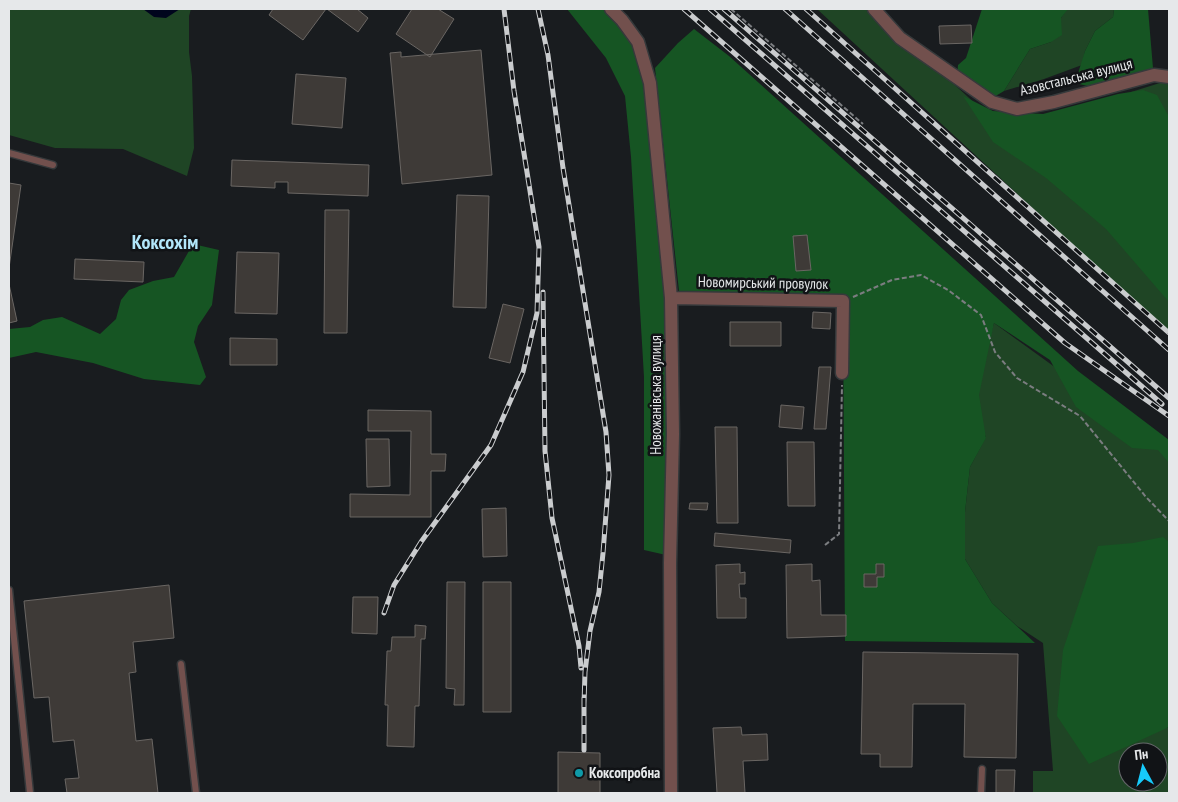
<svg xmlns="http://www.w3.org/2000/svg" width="1178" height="802" font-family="'PT Sans Narrow',sans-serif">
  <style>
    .green { fill: #1f4525; fill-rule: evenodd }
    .forest { fill: #165523 }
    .water { fill: #00051d }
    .building { fill: #3e3a37; stroke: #6a6663 }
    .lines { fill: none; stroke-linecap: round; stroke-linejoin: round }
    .service-casing { stroke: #36393b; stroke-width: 9 }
    .minor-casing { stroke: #36393b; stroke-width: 15 }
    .path { stroke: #7b7d80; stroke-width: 2; stroke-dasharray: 5 2.5; stroke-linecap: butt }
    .service { stroke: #72504d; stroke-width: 6 }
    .minor { stroke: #72504d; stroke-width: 12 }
    .rail-casing { stroke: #caccce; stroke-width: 5 }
    .rail { stroke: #111316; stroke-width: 3; stroke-dasharray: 9; stroke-linecap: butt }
    .culture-dot { fill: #0f9aa8; stroke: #111316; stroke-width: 2 }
    .labels { text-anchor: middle; stroke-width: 5; stroke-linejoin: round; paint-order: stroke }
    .street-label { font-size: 15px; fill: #e6e8ea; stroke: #111316 }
    .poi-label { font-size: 15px; font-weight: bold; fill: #e6e8ea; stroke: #111316; text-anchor: start }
    .district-label { font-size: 20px; font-weight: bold; fill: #b2e6fa; stroke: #111316 }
  </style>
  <rect width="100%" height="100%" fill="#191c1f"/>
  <path class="green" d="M9,9h182l-2,7v36l3,24 2,72 -7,28 -64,-27 -68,-1 -46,-13z
    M817,9h55l108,99 64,42 125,151v31l-53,-47z
    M1067,9h47l-1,8 -18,14 -10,20 -3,14 -38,14 -40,12 26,-42 21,-7 10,-24z
    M1163,82l6,2v111l-38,-103z
    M994,323l145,105 30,30 -2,270 2,-1 -1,66h-135v-22h20l-10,-128 -26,-17 -25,-23 -27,-44v-47l5,-45 16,-30 -15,-34zM1128,752h30v30h-30z"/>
  <path class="forest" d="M567,9h40l20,18 18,41 26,230 -5,257 -22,-5v-173l-13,-220 -6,-61 -19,-38z
    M982,9h86l-7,9 1,17 -11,7 -21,7 -26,42 -10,6 -37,-19 1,-13 8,-7z
    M1114,9h34l5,59 -53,21 -25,-6 10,-32 10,-20 18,-14z
    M694,29l35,27 349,315 91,69v23l-11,-13 -26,-2 -56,-41 -26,-47 -56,-37 -15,72 7,43 -16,29 -5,45v47l27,44 43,40 -190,-2 -2,-340 -164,-10 -24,-223 23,-25z
    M1143,90l14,5 12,22v185l-63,-73 -60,-51 -53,-36 -30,-46 30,15 50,3 75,-20z
    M193,244l26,6 -7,55 -14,21 -4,16 12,35 -6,8 -56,-6 -51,-16 -57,-11 -27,6v-29l21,-2 13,-7 19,-3 38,17 16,-15 5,-19 8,-10 24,-9 21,-4z
    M1163,537l6,5v185l-80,37 -32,-48 6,-66 35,-104 35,-3z"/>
  <path class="water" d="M143,9h37l-14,9 -12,-1z"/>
  <path class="building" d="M273,9h53l-23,31 -34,-25z
    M327,9h30l11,9 -10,14z
    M412,9h26l16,10 -24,38 -34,-23z
    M971,25l1,18 -32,1 -1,-18z
    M481,50l11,125 -90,9 -12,-131 11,-1v5z
    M296,74l50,4 -4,50 -50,-4z
    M232,160l137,5 -1,31 -80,-3v-11h-13v6l-44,-2z
    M9,183l12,2 -12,83z
    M457,195l32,1 -3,112 -33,-1z
    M325,210h24l-2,123h-23z
    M807,235l4,35 -15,1 -3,-35z
    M237,252l42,1 -2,61 -42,-1z
    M75,259l69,3 -1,20 -69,-3z
    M9,284l8,37 -8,2z
    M503,304l21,5 -14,54 -21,-5z
    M813,312l18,1 -1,16 -18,-1z
    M730,322h51v24h-51z
    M230,338l47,1v26h-47z
    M819,367h12l-5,62h-12z
    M781,405l23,2 -2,22 -23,-2z
    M368,410l63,1v43h15l-1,17h-14v46h-81v-23l60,1 1,-64h-43z
    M715,427h22l1,96h-21z
    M366,439h23l1,47 -23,1z
    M787,442h27l1,64h-27z
    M690,503h18l-1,7 -18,-1z
    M506,508l1,48 -24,1 -1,-48z
    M715,533l76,7 -1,13 -76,-7z
    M740,564v9l5,-1v12h-6l1,14h6v20h-29l-1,-53z
    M812,564v17l8,-1 1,35h25v21l-59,2 -1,-73z
    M876,564h8v13h-7v10h-13v-13h12z
    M447,582h18l-1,123h-10l1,-16 -9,-1z
    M483,582h28v130h-28z
    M169,585l5,53 -41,4 3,30 -7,1 7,68 16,-2 6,54h-91l-2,-14 14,-1 -5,-38 -21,2 -4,-45 -15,1 -10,-97z
    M353,597h25l-1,37 -25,-1z
    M415,625l11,1 -1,13h-4l-2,67h-4l-1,41 -27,-1 1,-41h-3l2,-54h4l1,-14h23z
    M863,652l155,2 -2,104 -52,-1 1,-53h-52l-1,63h-32v-13h-19z
    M741,727l1,8 25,-1 1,26 -25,1 2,32h-28l-4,-65z
    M558,752l42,1v40h-42z
    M996,770h19l-1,23h-18z"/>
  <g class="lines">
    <g class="service-casing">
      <path id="service" d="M9,153l44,12
        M9,590l21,203
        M181,664l15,129
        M981,793l1,-24"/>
    </g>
    <g class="minor-casing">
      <path id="minor" d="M611,9l11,11 16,22 12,41 21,215 2,136 -3,129 1,230
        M874,9l26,29 92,64 25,7 37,-7 100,-27 15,2
        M671,298l172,3 -1,72"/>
    </g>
    <path class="path" d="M731,9l132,115
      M853,297l39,-17 29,-5 27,15 33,25 14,37 22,26 63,38 66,81 23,24
      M825,545l14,-11 3,-149"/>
    <use href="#service" class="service"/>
    <use href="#minor" class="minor"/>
    <g class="rail-casing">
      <path id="rail" d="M538,9l10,46 15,113 43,264 3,43 -6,78 -4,39 -9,39 -5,41 -1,32
        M684,9l381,334 104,73
        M710,9l452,395
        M724,9l445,389
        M785,9l384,341
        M806,9l363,324
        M543,292l2,159 7,67 27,128 2,22
        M384,613l10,-28 27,-43 70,-97 32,-73 14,-59 2,-66 -25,-156 -10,-82
        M584,698v52"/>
    </g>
    <use href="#rail" class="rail"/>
  </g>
  <circle class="culture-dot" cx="579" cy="773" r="5"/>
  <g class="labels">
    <g class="street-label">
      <text transform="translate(1076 77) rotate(-14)" y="5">Азовстальська вулиця</text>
      <text transform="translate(763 283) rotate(1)" y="5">Новомирський провулок</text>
      <text transform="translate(656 395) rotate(-90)" y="5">Новожанівська вулиця</text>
    </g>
    <g class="poi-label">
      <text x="589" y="778">Коксопробна</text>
    </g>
    <g class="district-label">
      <text x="165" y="249">Коксохім</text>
    </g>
  </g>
  <rect width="1178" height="802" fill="none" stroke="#e6e8ea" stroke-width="20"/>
  <g transform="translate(1143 767) rotate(353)"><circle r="24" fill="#111316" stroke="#66686b"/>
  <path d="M0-4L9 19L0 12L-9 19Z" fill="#16cafb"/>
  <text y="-8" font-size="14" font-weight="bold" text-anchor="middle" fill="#e6e8ea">Пн</text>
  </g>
</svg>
